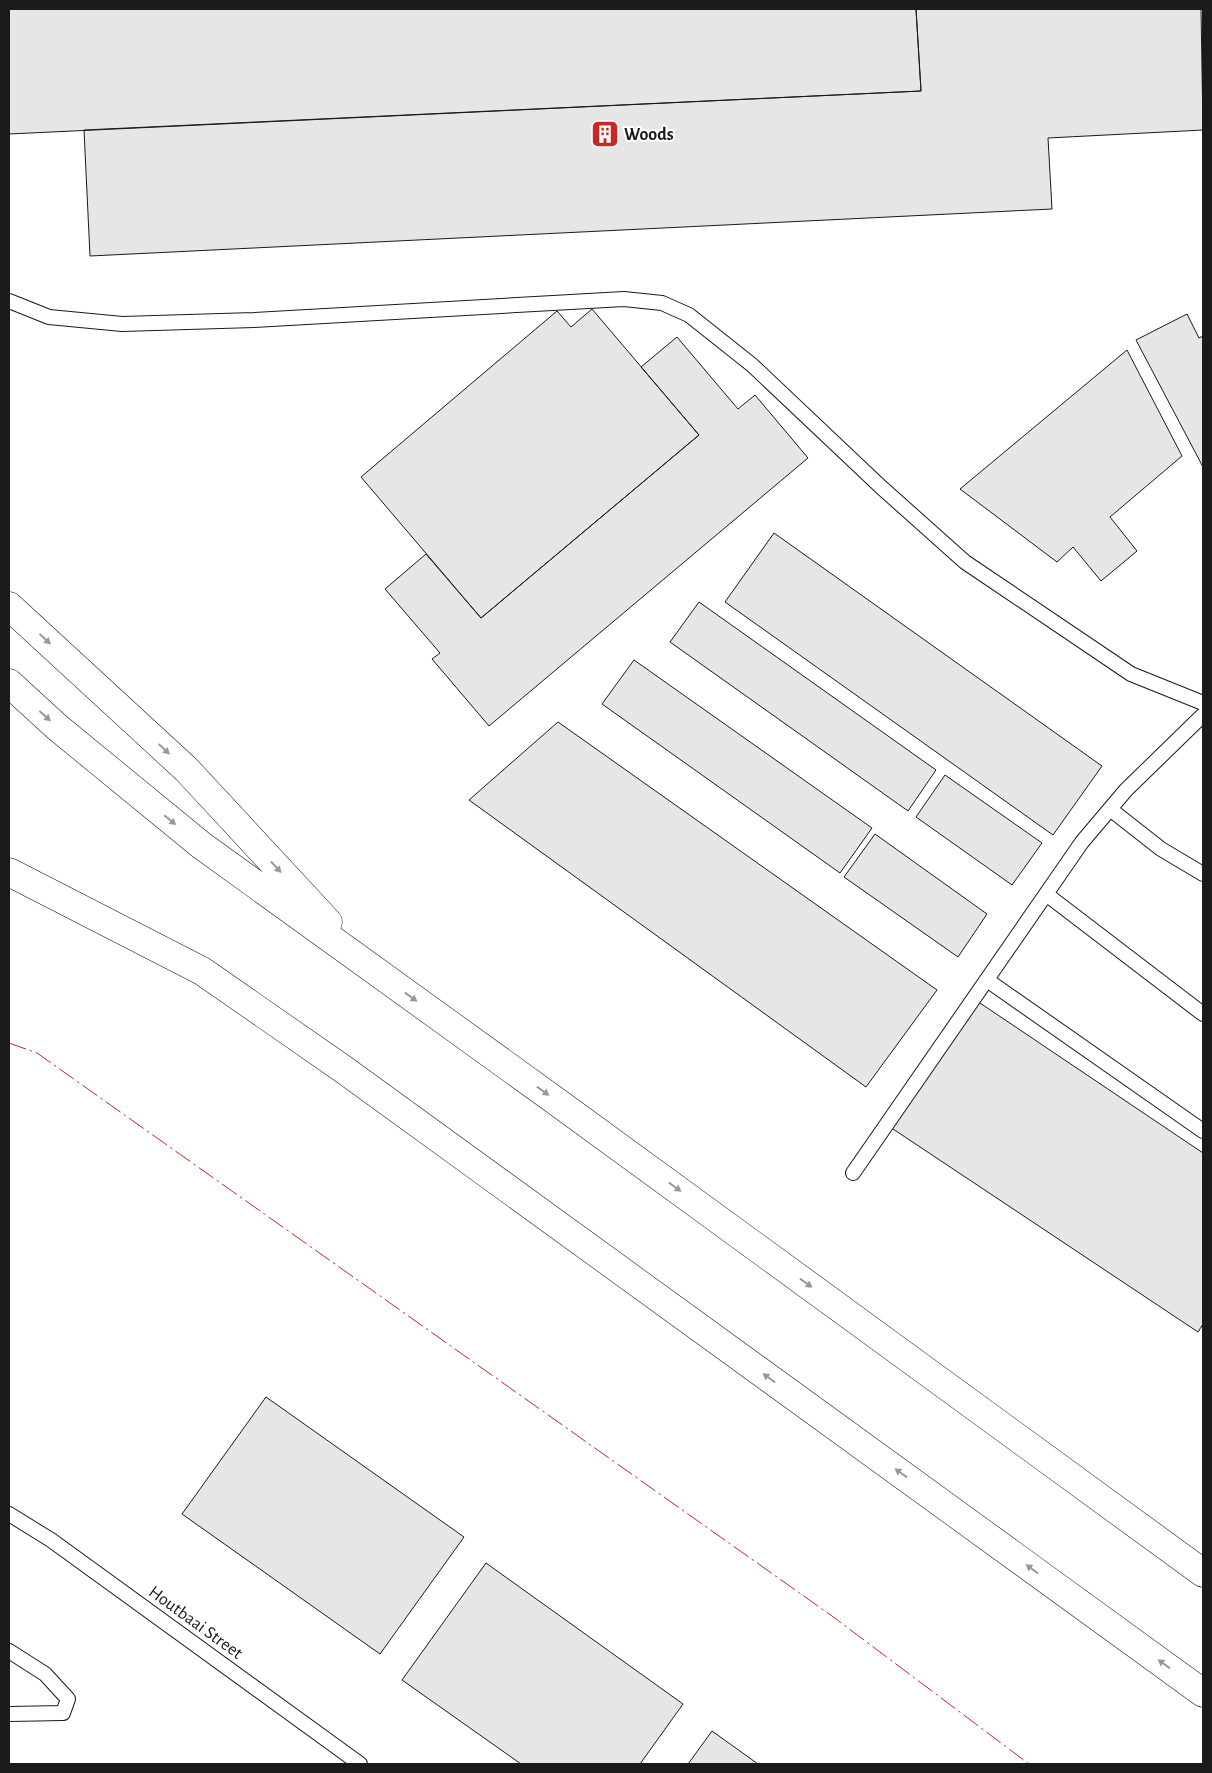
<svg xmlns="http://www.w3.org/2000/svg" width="1212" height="1773" font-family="'Alegreya Sans',sans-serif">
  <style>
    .building { fill: #e6e6e6; stroke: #1a1a1a }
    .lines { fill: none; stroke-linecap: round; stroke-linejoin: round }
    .service-casing { stroke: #1a1a1a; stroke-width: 16 }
    .motorway-casing { stroke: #1a1a1a; stroke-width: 29 }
    .service { stroke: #fff; stroke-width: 14 }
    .motorway { stroke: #fff; stroke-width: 28 }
    .power { stroke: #c62828; stroke-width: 1; stroke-dasharray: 18 4 2.5 4; stroke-linecap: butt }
    .oneway { fill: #989898 }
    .labels { text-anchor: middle; stroke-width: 4; stroke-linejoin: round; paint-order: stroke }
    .poi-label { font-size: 18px; font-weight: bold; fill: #1a1a1a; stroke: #fff; text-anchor: start }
    .street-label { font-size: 18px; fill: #1a1a1a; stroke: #fff }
  </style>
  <rect width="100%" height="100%" fill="#fff"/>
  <path class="building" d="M9,9h907l5,82 -912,43z
    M916,9h285l2,121 -155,8 4,71 -962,47 -6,-126 837,-39z
    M592,309l107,126 -218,183 -120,-141 196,-166 14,16z
    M1187,314l12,24 4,-2v131l-67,-127z
    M677,337l61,72 17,-14 53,63 -319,268 -57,-67 8,-6 -55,-64 41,-35 55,64 218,-183 -58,-68z
    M1127,350l55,106 -72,61 27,34 -36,30 -28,-34 -16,15 -97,-73z
    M774,533l328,233 -49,69 -328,-233z
    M699,602l237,168 -28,41 -238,-169z
    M634,660l238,168 -32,45 -238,-169z
    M558,722l379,268 -71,97 -397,-287z
    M945,775l97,68 -30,42 -96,-68z
    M875,834l112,80 -29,43 -114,-80z
    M977,1001l226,152v171l-5,8 -311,-207z
    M266,1397l198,140 -84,117 -198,-140z
    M486,1563l197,141 -43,60h-119l-119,-84z
    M712,1731l46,33h-70z"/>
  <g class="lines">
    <g class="service-casing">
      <path id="service" d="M9,301l40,16 73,7 132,-4 370,-21 38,4 27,12 63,50 129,122 84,75 166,112 72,29
        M1110,809l51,40 42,25
        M1046,894l157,120
        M987,980l216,151
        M853,1173l229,-331 44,-52 77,-75
        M9,1514l42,26 309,224
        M9,1651l36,23 23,25 -5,14 -54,1"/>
    </g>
    <g class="motorway-casing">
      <path id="motorway" d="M9,606l177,163 142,153
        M9,683l48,44 144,118 352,254 650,474
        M9,872l193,99 141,98 860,624"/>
    </g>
    <use href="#service" class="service"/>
    <use href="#motorway" class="motorway"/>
    <path class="power" d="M9,1043l28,10 795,563 197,148"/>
  </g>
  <defs><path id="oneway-solid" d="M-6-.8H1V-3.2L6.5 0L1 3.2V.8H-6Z" transform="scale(1.25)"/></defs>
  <g class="oneway">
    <use href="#oneway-solid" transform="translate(45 639) rotate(43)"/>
    <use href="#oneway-solid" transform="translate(45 716) rotate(42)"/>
    <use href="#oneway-solid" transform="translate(164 749) rotate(43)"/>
    <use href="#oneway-solid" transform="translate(170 820) rotate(39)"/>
    <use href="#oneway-solid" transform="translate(276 867) rotate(47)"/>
    <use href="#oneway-solid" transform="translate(411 997) rotate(36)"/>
    <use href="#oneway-solid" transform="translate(543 1091) rotate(36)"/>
    <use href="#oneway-solid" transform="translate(675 1187) rotate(36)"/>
    <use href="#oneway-solid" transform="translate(806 1283) rotate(36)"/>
    <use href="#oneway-solid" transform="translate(769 1378) rotate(-144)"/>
    <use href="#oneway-solid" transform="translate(901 1473) rotate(-144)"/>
    <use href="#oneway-solid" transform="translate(1032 1569) rotate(-144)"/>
    <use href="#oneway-solid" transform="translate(1164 1664) rotate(-144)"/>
  </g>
  <defs>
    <g id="building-square" transform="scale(1.4375)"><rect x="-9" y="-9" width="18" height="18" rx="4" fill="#c62828" stroke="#fff"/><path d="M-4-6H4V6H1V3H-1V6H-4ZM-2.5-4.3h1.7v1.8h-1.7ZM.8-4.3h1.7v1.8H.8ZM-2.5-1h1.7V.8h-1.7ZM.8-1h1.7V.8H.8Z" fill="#fff"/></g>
  </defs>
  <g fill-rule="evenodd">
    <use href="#building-square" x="605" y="134"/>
  </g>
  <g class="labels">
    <g class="poi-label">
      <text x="624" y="140">Woods</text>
    </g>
    <g class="street-label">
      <text transform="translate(196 1622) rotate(36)" y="6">Houtbaai Street</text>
    </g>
  </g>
  <rect width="1212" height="1773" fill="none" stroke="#1a1a1a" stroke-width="20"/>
</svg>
